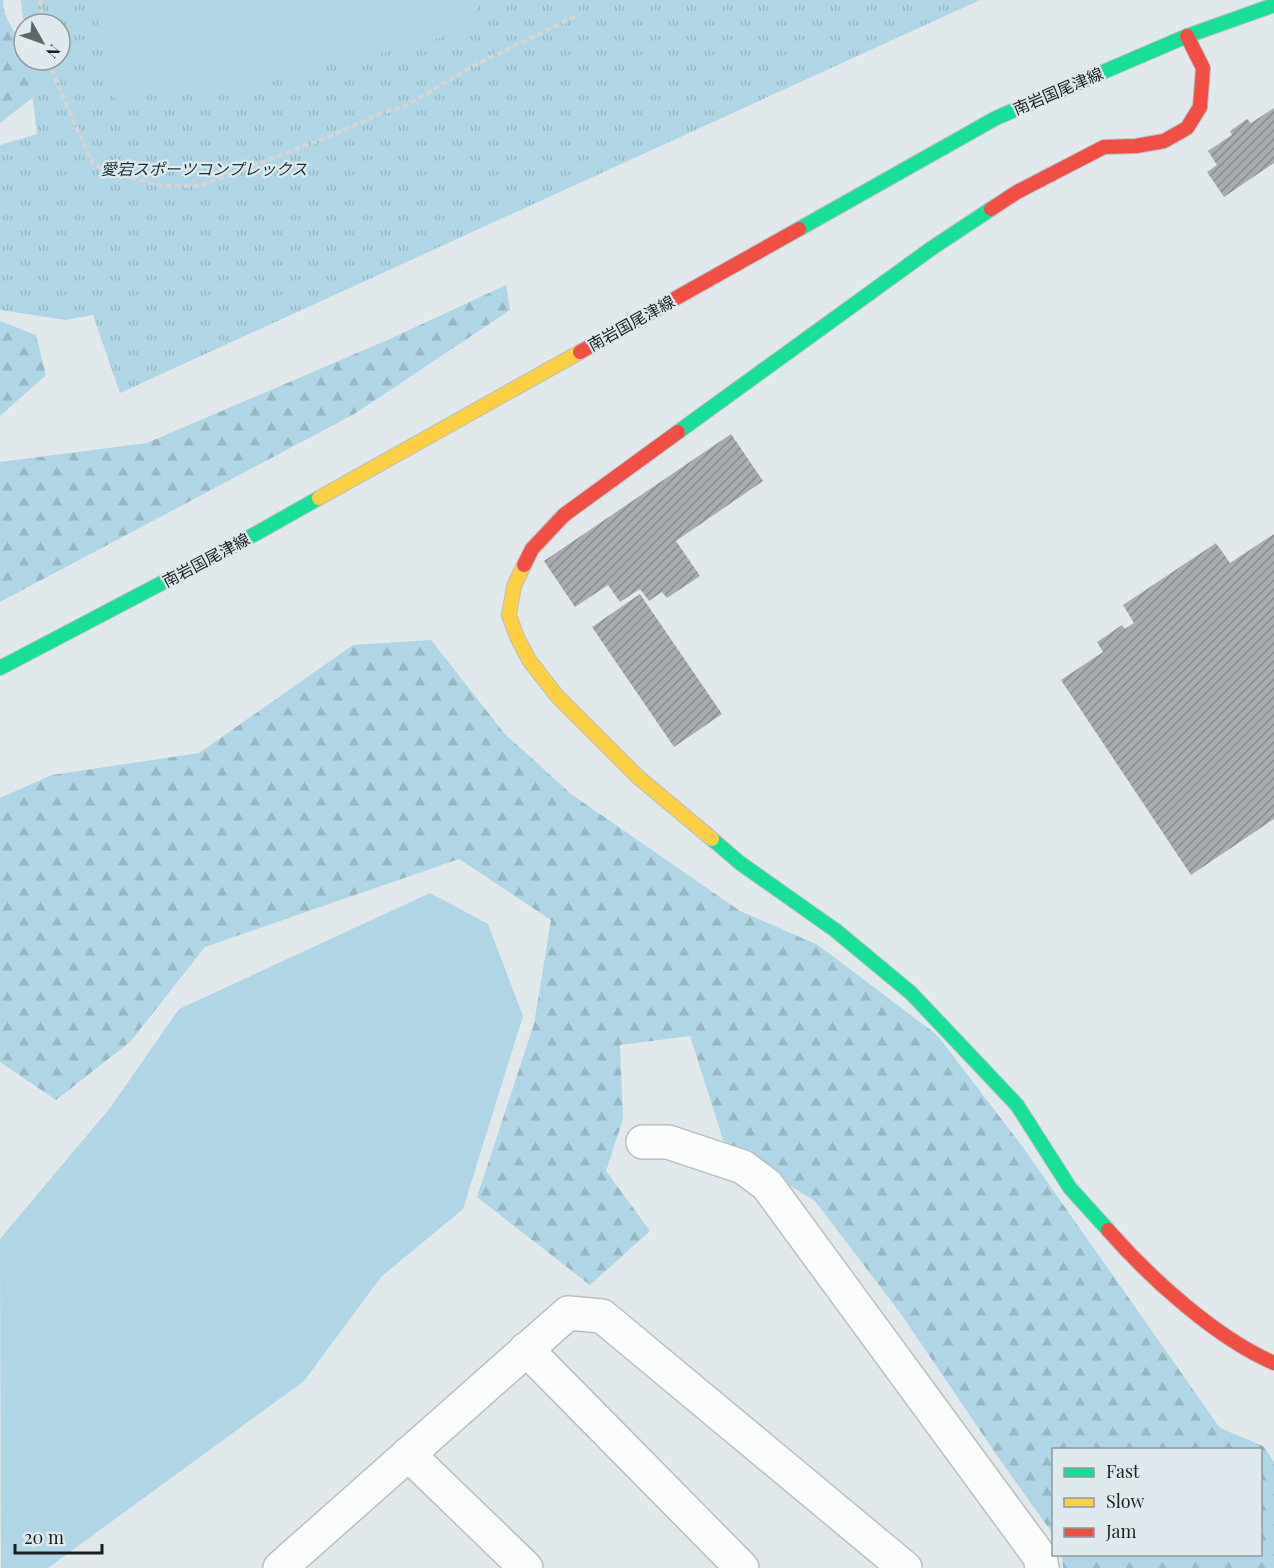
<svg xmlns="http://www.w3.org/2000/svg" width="1274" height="1568" font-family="'Playfair Display','Noto Sans JP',serif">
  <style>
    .forest { fill: url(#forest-firs) }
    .park { fill: url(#park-tufts) }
    .pitch { fill: #afd6e6 }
    .building { fill: url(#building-hatch) }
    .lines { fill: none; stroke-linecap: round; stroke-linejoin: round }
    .street-casing { stroke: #babfc1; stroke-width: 36 }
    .fast-casing { stroke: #babfc1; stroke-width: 16 }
    .slow-casing { stroke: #babfc1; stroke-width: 16 }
    .jam-casing { stroke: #babfc1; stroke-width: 16 }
    .path { stroke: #d4d5d6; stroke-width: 4; stroke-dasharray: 6 3; stroke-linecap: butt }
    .street { stroke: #fbfcfc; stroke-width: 33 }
    .fast { stroke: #16e098; stroke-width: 14 }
    .slow { stroke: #ffcf43; stroke-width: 14 }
    .jam { stroke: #f24e42; stroke-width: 14 }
    .labels { text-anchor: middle; stroke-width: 4.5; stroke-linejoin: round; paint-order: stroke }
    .street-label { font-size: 16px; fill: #1a1e1f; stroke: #dfeaef }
    .park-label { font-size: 16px; font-style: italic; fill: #192d35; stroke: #dfeaef }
  </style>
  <defs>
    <pattern id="forest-firs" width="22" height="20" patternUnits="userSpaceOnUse" patternTransform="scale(1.5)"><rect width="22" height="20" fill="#afd6e6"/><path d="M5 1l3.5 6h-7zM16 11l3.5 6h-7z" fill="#96b7c5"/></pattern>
    <pattern id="park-tufts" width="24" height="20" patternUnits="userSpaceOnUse" patternTransform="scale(1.5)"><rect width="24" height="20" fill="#afd6e6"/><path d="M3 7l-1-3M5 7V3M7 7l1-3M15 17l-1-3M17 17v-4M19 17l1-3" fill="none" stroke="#96b7c5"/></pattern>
    <pattern id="building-hatch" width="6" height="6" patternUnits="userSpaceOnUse" patternTransform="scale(1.5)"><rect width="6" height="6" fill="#a7acae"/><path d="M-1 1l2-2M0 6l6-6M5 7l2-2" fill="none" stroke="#878b8d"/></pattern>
  </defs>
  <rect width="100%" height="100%" fill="#e2e9ec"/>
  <path class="forest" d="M0,0h3c-1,22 21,38 21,60h4l16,29 -44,34z
    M506,285l4,25 -154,103 -356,189v-140l147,-19 245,-105z
    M0,321l36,14 10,40 -46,41z
    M431,640l73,93 67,61 169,117 78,34 119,90 85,111 198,282 43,18 11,16v106h-211l-1,-13 198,-1v-104h-206l-1,84 -55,-77 -97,-143 -86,-113 -90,-55 -35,-110 -70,9 3,74 -17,52 44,60 -60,54 -113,-88 57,-173 17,-104 -92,-61 -254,88 -75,95 -74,58 -56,-38v-264l52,-23 147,-22 154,-108z"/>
  <path class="park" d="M21,0h959l-860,393 -27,-78 -27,5 -66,-10v-165l37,-11 -9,-74h32v-36h-36v3z"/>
  <path class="pitch" d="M95,0h381l4,27 -97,26 -71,13 -64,19 -95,7 -35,13 -14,-33 -2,-37z
    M430,893l58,31 35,92 -60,193 -82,68 -77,104 -256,187h-47l-1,-329 110,-131 69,-99z"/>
  <path class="building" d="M1274,108v55l-50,34 -17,-25 10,-7 -9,-14 24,-16 -2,-4 17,-12 4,4z
    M731,434l32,47 -87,60 24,35 -33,22 -5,-6 -13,9 -9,-12 -20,13 -12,-17 -33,22 -31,-46z
    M1274,534v285l-83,56 -130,-195 42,-28 -6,-10 25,-17 3,4 9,-6 -11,-18 93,-62 14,20z
    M640,594l82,120 -48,33 -82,-120z"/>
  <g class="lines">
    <g class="street-casing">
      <path id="street" d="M643,1142h25l75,25 24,18 273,372 2,11
        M526,1349l216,219
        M408,1454l118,114
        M280,1568l288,-255 34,3 303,252"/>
    </g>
    <g class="fast-casing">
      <path id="fast" d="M799,229l197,-111 191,-82 87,-31
        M678,432l254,-184 59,-39
        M0,668l257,-135 62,-35
        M712,839l28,24 95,67 76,63 106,112 53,83 38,42"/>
    </g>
    <g class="slow-casing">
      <path id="slow" d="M319,498l261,-146
        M524,565l-10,21 -5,29 8,22 12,23 28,36 81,81 74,62"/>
    </g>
    <g class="jam-casing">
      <path id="jam" d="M991,209l26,-17 87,-45 32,-1 28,-5 23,-13 13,-21 3,-39 -16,-32
        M580,352l219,-123
        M524,565l8,-16 32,-34 114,-83
        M1108,1230c42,48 108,108 166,133"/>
    </g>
    <path class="path" d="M40,0l3,24
      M50,60l5,19 38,85 16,8 54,14h36l129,-49 56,-25 22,-6 67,-40 105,-51"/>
    <use href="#street" class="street"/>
    <use href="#fast" class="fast"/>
    <use href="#slow" class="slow"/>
    <use href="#jam" class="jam"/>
  </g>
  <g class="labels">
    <g class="street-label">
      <text transform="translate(1058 91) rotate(-23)" y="6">南岩国尾津線</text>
      <text transform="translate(631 323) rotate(-29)" y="6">南岩国尾津線</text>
      <text transform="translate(206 560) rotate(-28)" y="6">南岩国尾津線</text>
    </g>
    <g class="park-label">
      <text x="204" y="175">愛宕スポーツコンプレックス</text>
    </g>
  </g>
  <rect x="1052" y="1448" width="210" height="108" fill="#dfeaef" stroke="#90989c" stroke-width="1.5"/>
  <rect x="1064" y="1468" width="30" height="9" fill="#16e098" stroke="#90989c" stroke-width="1.5"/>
  <text x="1106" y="1478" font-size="18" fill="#1a1e1f">Fast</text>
  <rect x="1064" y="1498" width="30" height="9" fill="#ffcf43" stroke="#90989c" stroke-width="1.5"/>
  <text x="1106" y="1508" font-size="18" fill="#1a1e1f">Slow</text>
  <rect x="1064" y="1528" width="30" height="9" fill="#f24e42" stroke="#90989c" stroke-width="1.5"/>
  <text x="1106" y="1538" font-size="18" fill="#1a1e1f">Jam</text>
  <g transform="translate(42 42) rotate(130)"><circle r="28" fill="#dfeaef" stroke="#90989c" stroke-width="1.5"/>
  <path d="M0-4.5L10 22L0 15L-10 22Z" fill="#606567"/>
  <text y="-9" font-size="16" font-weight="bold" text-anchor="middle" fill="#1a1e1f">N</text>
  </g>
  <path d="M15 1544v9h87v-9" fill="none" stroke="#1a1e1f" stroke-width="3"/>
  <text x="24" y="1544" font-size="18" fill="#1a1e1f" stroke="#dfeaef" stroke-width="4.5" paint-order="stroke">20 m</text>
</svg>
